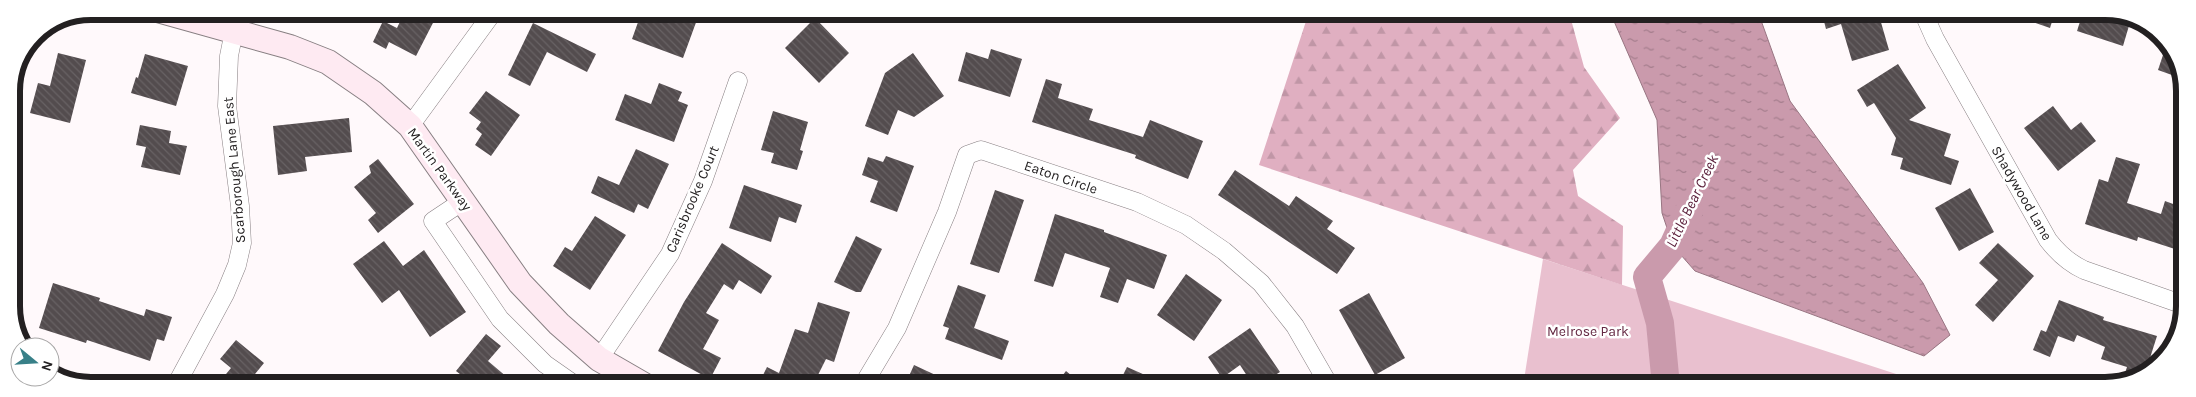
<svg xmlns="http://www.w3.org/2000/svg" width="2196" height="397" font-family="Karla,sans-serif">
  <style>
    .green { fill: #e9c0cf }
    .forest { fill: url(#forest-firs) }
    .water { fill: url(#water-ripples); stroke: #987582 }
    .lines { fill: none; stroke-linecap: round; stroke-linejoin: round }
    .river { stroke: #ca9aac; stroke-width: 28 }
    .building { fill: url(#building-back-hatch) }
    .street-casing { stroke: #877f82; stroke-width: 19 }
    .secondary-casing { stroke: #877f82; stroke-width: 26 }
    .street { stroke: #fff; stroke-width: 18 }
    .secondary { stroke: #feeaf2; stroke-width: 24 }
    .labels { text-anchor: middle; stroke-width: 5; stroke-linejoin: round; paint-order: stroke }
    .street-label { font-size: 14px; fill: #232021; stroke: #fff }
    .park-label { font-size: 14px; fill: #642842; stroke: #fff }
    .water-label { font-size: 15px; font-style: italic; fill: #5b203b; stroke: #fff }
    .rim { fill: none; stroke: #232021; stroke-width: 6 }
  </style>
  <defs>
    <pattern id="forest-firs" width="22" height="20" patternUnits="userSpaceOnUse" patternTransform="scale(1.25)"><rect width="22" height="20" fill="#e0afc1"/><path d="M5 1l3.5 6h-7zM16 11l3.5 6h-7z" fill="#c096a6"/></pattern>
    <pattern id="water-ripples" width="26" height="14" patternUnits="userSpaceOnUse" patternTransform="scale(1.25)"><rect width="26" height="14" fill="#ca9aac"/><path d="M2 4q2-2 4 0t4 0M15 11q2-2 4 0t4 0" fill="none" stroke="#a47d8c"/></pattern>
    <pattern id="building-back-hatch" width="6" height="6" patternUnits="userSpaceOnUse" patternTransform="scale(1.25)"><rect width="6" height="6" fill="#534c4e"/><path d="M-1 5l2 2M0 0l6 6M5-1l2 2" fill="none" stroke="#686264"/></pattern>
  </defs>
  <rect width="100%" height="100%" fill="#fff9fb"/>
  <path class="green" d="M1543,259l390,127h-410z"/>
  <path class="forest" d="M1309,12h260l15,55 36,51 -47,52 5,26 45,30 -1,59 -363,-120z"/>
  <path class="water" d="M1610,12h148l32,89 133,182 27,52 -26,21 -229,-85 -22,-25 -11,-33 -5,-93z"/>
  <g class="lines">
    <path class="river" d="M1666,386l-6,-63 -13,-46 26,-31 16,-35"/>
  </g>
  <path class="building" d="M405,11h21l10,6 -20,39 -27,-14 -3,7 -13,-7 10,-21 14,7z
    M642,11h41l15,6 -15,41 -51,-19z
    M1829,12h49l11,38 -37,11 -11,-37 -15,5 -4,-15z
    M2010,12h45l-5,16 -41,-14z
    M2083,12h32l16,7 -8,27 -46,-15z
    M815,18l34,35 -30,30 -34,-35z
    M533,23l63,31 -9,18 -40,-20 -17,34 -22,-11z
    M2166,46l17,29v4l-25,-9z
    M991,49l31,10 -12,38 -52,-16 8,-29 22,7z
    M58,53l28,7 -16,63 -40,-10 8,-30 12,3z
    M913,53l31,43 -30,21 -16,-7 -10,25 -23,-9 20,-53z
    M145,54l43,12 -12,40 -45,-13 5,-16 2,1z
    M1898,64l28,44 -17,12 42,14 -7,22 15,5 -8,24 -51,-16 3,-11 -12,-3 5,-17 -22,-35 -7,4 -10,-17z
    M1046,79l16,5 -4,14 35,11 -4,11 54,17 7,-17 53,21 -15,38 -53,-21 1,-3 -104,-33z
    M659,83l23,9 -4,9 10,4 -14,37 -59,-22 10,-26 26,10z
    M486,91l34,24 -29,41 -16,-11 7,-11 -6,-5 5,-7 -12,-9z
    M2053,106l18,24 10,-8 15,19 -38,30 -34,-43z
    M773,111l35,11 -8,28 3,1 -6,19 -26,-7 3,-10 -13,-3z
    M349,118l3,34 -47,5 2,14 -29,4 -5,-49z
    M140,125l31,6 -2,12 18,3 -7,29 -39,-8 5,-20 -10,-2z
    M636,149l33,15 -21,45 -10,-5 -4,9 -43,-20 7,-17 21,9z
    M886,156l28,10 -17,46 -27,-10 8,-21 -16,-6 6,-18 15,5z
    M2116,157l24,7 -13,39 34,11 4,-13 19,7v44l-46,-15 -1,4 -52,-17 14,-45 9,3z
    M378,159l36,45 -36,29 -10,-13 8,-7 -22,-26 17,-14 -2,-7z
    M1235,170l54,36 7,-10 37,25 -6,8 28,19 -18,26 -119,-79z
    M744,185l58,20 -6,18 -17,-6 -8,25 -42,-14z
    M1970,188l24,44 -35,19 -24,-43z
    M995,190l29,10 -25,73 -29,-9z
    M1055,214l49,16v2l63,23 -13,34 -27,-10 -9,24 -18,-6 10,-29 -45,-15 -12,34 -19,-6z
    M595,216l31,19 -36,55 -37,-24 12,-19 7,4z
    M856,236l26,13 -21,43h-5l-22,-10z
    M384,241l19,25 21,-16 42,62 -36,25 -31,-47 -17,13 -29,-39z
    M722,243l50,33 -11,18 -22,-14 -6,10 -9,-6 -18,29 13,7 -16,29 18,9 -11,21 -52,-28 26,-49z
    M1998,243l36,33 -41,46 -18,-17 23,-25 -19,-17z
    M1186,274l36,26 -28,41 -37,-26z
    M53,283l47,15 -1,3 45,15 2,-7 26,8 -8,24 -7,-2 -7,22 -63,-21 -1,3 -47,-15z
    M958,285l28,10 -12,33 35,13 -7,19 -57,-21 4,-11 -6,-2z
    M1369,293l36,65 -30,17 -36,-65z
    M2059,300l45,17 -1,3 54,16 -7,22 10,3 -3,5 -34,13 4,-12 -26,-8 4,-12 -28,-12 -3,7 -16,-6 -8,21 -17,-7 8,-20 5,2z
    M818,302l32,10 -16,50 -8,-3 -13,26h-40l-12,-6 6,-12 12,6 16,-44 13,4z
    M1250,328l30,44 -21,13h-6l-13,-20 -18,13 -14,-21z
    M486,334l15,12 -13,15 20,17 -6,7h-28l-18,-14z
    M236,340l28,23 -18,22h-29l14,-17 -11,-9z
    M914,365l43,20h-52z
    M1127,367l18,8 -6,10h-21z
    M1066,371l17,14h-28z"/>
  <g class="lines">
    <g class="street-casing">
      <path id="street" d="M1923,12l12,27 113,201c10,13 21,23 36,30l100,35
        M410,126l84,-115
        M463,201l-30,20 67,98 45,45 30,21
        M599,359l71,-105 33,-73 35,-100
        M176,385l49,-91 12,-29 5,-22 -2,-37 -13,-100 2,-50 9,-45
        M863,385l34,-57 50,-116 20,-57 14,-5 156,52 49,23 38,26 37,32 34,43 34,59"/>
    </g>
    <g class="secondary-casing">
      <path id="secondary" d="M161,11l129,36 38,15 45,31 37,33 110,157 39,41 40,35 45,26"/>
    </g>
    <use href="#street" class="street"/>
    <use href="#secondary" class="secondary"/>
  </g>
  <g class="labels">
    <g class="street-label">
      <text transform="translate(440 169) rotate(54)" y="5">Martin Parkway</text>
      <text transform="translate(234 170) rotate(-95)" y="5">Scarborough Lane East</text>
      <text transform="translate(1061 177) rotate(19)" y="5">Eaton Circle</text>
      <text transform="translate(2022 193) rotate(60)" y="5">Shadywood Lane</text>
      <text transform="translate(692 199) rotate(-67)" y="5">Carisbrooke Court</text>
    </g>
    <g class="park-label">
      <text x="1588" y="336">Melrose Park</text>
    </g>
    <g class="water-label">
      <text transform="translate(1692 201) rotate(-64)" y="5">Little Bear Creek</text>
    </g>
  </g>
  <path d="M0 0H2196V397H0ZM91 20H2105A71 71 0 0 1 2176 91V306A71 71 0 0 1 2105 377H91A71 71 0 0 1 20 306V91A71 71 0 0 1 91 20Z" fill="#fff" fill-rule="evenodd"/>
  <path class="rim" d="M91 20H2105A71 71 0 0 1 2176 91V306A71 71 0 0 1 2105 377H91A71 71 0 0 1 20 306V91A71 71 0 0 1 91 20Z"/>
  <g transform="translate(35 362) rotate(108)"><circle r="24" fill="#ffffff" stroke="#a7a6a6"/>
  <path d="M0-4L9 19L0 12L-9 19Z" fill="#388088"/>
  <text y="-8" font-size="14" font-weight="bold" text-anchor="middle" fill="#232021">N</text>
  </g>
</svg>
